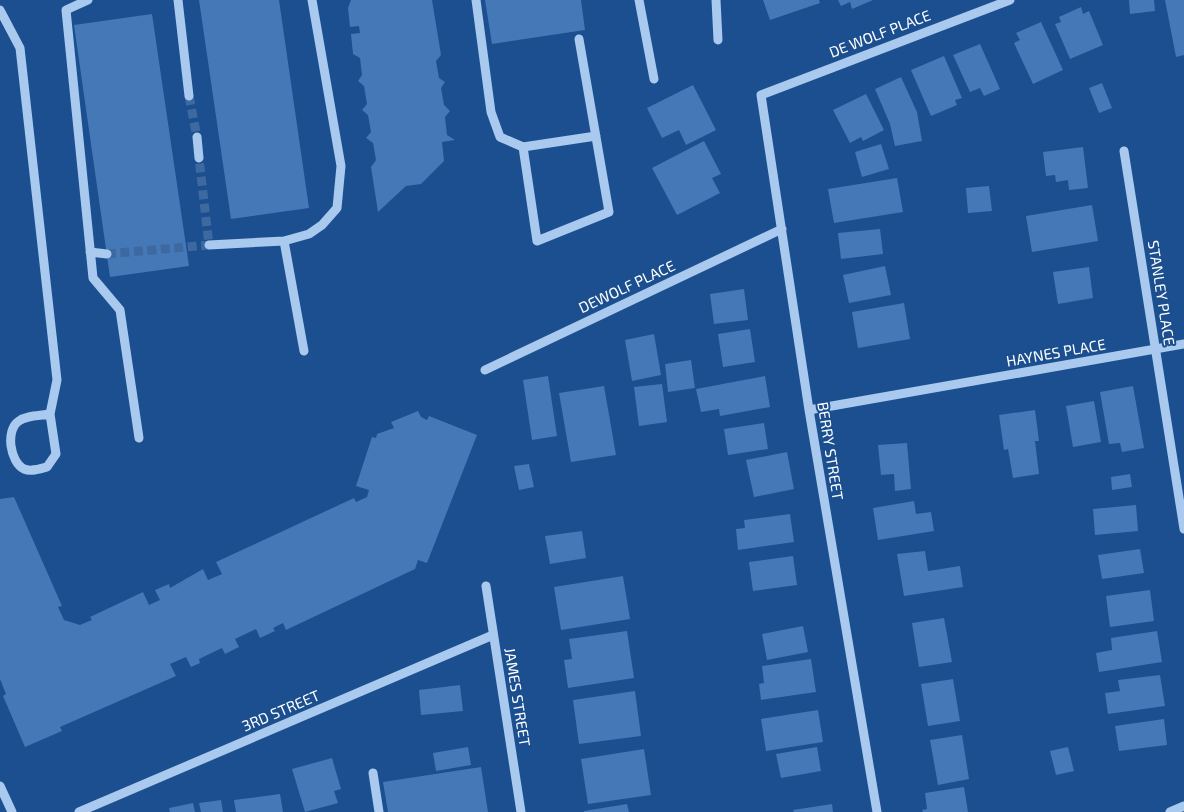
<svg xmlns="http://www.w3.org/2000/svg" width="1184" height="812" font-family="'Exo 2',sans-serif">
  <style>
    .building { fill: #4478b7 }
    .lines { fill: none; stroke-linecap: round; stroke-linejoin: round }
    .minor-tunnel { stroke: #3d69a0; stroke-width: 9; stroke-dasharray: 9 4.5; stroke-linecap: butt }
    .minor { stroke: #a9c9ee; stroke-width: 9 }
    .labels { text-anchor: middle; stroke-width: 4; stroke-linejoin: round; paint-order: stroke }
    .street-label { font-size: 15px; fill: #fff; stroke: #1b4f8f }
  </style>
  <rect width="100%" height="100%" fill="#1b4f8f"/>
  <path class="building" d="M199,0h80l30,208 -78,11z
    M351,0h81l9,55 -5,6 3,17 6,4 -4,6 3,17 6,6 -5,6 2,18 8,5 -13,2 2,19 -23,23 -15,2 -28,26 -7,-45 5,-7 -3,-17 -7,-5 5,-6 -3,-17 -6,-5 5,-6 -3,-18 -6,-5 4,-6 -2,-17 -7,-4 -2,-20 9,-1 -1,-7 -9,1 -2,-19z
    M485,0h96l4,30 -93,14z
    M763,0h56l1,3 -50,17z
    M838,0h35l-21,9 -2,-7 -9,4z
    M1129,0h25l1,11 -25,3z
    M1165,0h19v55l-8,2z
    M1081,7l2,7 6,-3 14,34 -33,14 -15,-35 6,-2 -2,-5z
    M152,14l37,252 -79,11 -36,-252z
    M1041,22l22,48 -30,14 -19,-41 6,-3 -4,-7z
    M980,44l20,45 -16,7 -4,-8 -10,4 -17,-37z
    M944,56l18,42 -7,2 2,5 -26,11 -20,-46z
    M901,77l16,35 5,29 -27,5 -5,-22 -15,-35z
    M1102,83l10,25 -13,5 -10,-25z
    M693,85l23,45 -30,15 -7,-15 -17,8 -15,-30z
    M866,94l18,36 -21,11 -2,-4 -11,6 -17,-33z
    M704,141l17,33 -9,4 8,15 -43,22 -25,-47z
    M881,144l8,25 -27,8 -7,-25z
    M1083,147l5,41 -19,2 -1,-10 -12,2 -1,-7 -9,1 -3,-24z
    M897,178l6,34 -69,11 -6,-34z
    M989,186l3,25 -24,2 -2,-25z
    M1092,205l6,36 -66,11 -6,-36z
    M880,229l3,25 -42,5 -3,-26z
    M885,266l6,29 -42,8 -6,-28z
    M1089,267l4,31 -35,6 -5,-32z
    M744,289l4,31 -34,4 -4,-30z
    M904,303l6,36 -52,9 -6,-36z
    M750,329l5,33 -32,5 -5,-33z
    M654,334l7,41 -29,6 -7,-41z
    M691,360l4,28 -27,4 -3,-28z
    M548,376l9,60 -25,4 -9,-60z
    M765,376l5,31 -50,9 -1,-7 -18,3 -5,-23z
    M662,384l5,38 -28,4 -5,-39z
    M604,386l12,69 -45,7 -12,-69z
    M1133,386l11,62 -22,4 -2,-9 -11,1 -9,-52z
    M1094,401l7,41 -28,5 -7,-41z
    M1035,410l4,31h-4l4,33 -26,4 -5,-29 -4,1 -5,-35z
    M418,411l3,6 6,3 2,-4 48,19 -50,128 -9,-3 -3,9 -129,61 -3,-7 -10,5 2,3 -15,7 -4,-9 -21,10 4,8 -14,7 -3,-6 -23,11 1,4 -9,4 -5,-10 -16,7 6,12 -116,51 2,4 -37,16 -22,-51 3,-2 -6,-15v-180l14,-2 48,109 -4,1 6,13 16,5 12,-5 -2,-3 53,-25 6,13 11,-5 -5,-10 14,-6 1,4 33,-19 5,11 14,-6 -6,-12 138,-64 2,4 11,-5 2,-7 -13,-4 16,-49 4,1 1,-4 17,-6 -3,-6z
    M764,423l4,26 -40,6 -4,-26z
    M907,443l4,46 -16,2 -1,-17 -13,1 -3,-30z
    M787,452l7,37 -40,8 -8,-37z
    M529,464l5,23 -15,3 -5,-24z
    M1130,474l2,13 -20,3 -1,-13z
    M914,501l2,13 15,-2 3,19 -56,9 -5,-32z
    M1136,505l2,26 -43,4 -2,-26z
    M790,514l4,28 -56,8 -2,-21 9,-1 -1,-8z
    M582,531l4,27 -36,6 -5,-28z
    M1140,549l4,24 -42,6 -4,-24z
    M925,551l3,20 32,-5 3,21 -59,9 -7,-42z
    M793,556l4,29 -44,6 -4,-29z
    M623,576l7,43 -69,11 -7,-43z
    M1150,590l4,31 -44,6 -4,-31z
    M944,618l8,44 -33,5 -7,-44z
    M803,626l5,26 -41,8 -5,-26z
    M627,631l7,47 -66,10 -4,-28 8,-1 -3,-20z
    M1157,631l5,31 -63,10 -3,-19 16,-3 -1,-12z
    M811,659l5,33 -55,8 -2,-16 5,-1 -2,-17z
    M1160,675l5,31 -57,8 -3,-21 15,-2 -2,-11z
    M953,679l7,42 -32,5 -7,-42z
    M460,685l3,26 -42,4 -2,-25z
    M635,691l6,45 -62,8 -6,-44z
    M818,710l5,32 -57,9 -5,-32z
    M1164,719l3,26 -48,6 -4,-25z
    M962,735l7,44 -31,6 -8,-45z
    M468,747l3,18 -35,6 -3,-18z
    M817,747l4,24 -40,7 -5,-24z
    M1068,747l6,24 -18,4 -6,-24z
    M644,749l7,46 -63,9 -7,-45z
    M332,758l9,31 -7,2 4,12 -33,9 -13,-43z
    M481,767l7,45h-100l-5,-30z
    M964,787l4,25h-45l-1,-2 5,-1 -2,-16z
    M280,794l3,18h-47l-2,-12z
    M221,800l2,12h-22l-2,-9z
    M193,803l2,9h-25l-1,-4z
    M627,804l2,8h-45v-1z
    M832,804l1,8h-39l-1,-2z"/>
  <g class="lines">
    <path class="minor-tunnel" d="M189,96l8,41
      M107,254l102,-9 -10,-87"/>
    <path class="minor" d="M88,0l-22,10 27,268 27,32 19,128
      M178,0l11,96
      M476,0l15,112 9,25 23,10 14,94 72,-29 -30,-173
      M639,0l15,79
      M716,0l2,40
      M0,10l20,38 37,332 -7,34 6,40 -9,13c-7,2 -16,5 -23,2 -14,-7 -19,-39 -5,-48 8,-6 21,-5 31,-7
      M197,137l2,21
      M523,147l73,-11
      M1124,151l60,378
      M284,241l20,110
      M209,245l75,-4 25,-7 13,-9 15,-17 4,-42 -29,-166
      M90,252l17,2
      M485,370l297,-141
      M809,410l375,-66
      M486,586l35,226
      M373,773l6,39
      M0,786l12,26
      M79,812l414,-177
      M877,812l-68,-402 -48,-315 249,-95
      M1170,812l14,-6"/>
  </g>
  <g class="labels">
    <g class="street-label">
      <text transform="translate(880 34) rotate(-21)" y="5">DE WOLF PLACE</text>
      <text transform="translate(627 287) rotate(-25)" y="5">DEWOLF PLACE</text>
      <text transform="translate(1161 293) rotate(81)" y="5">STANLEY PLACE</text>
      <text transform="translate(1056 353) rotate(-10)" y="5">HAYNES PLACE</text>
      <text transform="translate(830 451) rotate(81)" y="5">BERRY STREET</text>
      <text transform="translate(517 697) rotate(81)" y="5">JAMES STREET</text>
      <text transform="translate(281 711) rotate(-23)" y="5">3RD STREET</text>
    </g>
  </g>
</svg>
